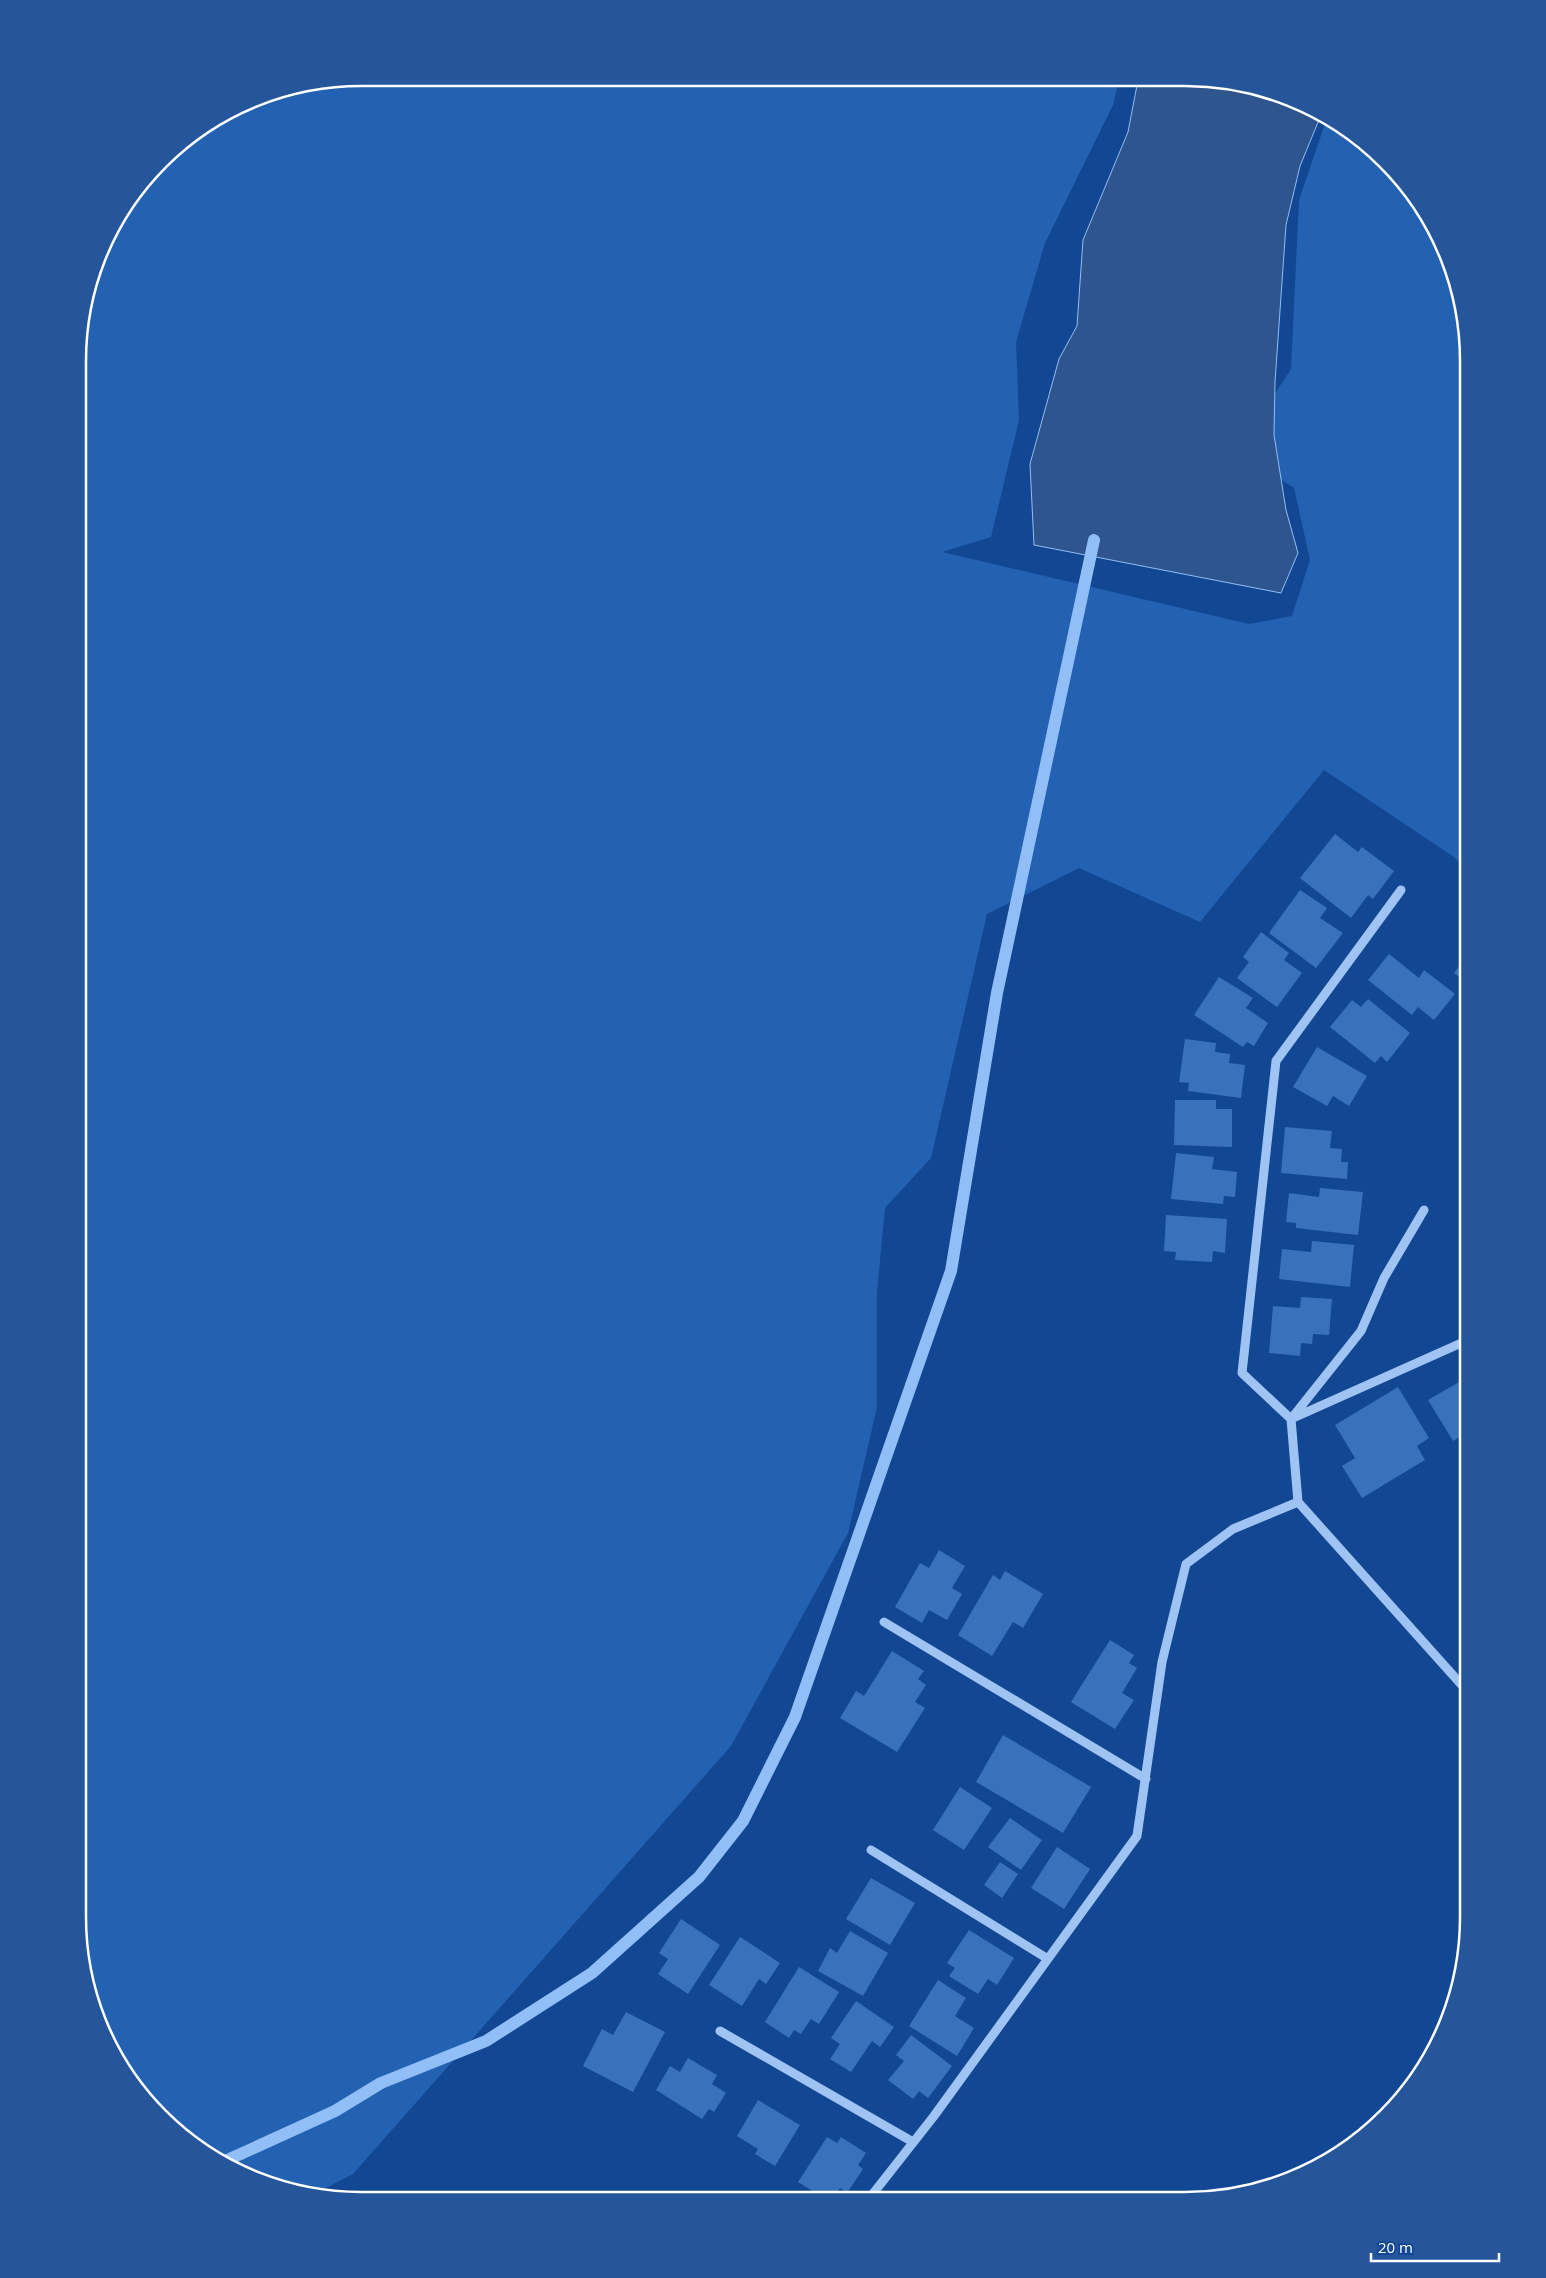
<svg xmlns="http://www.w3.org/2000/svg" width="1546" height="2278" font-family="'Open Sans',sans-serif">
  <style>
    .green { fill: #2361b2 }
    .water { fill: #2e558d; stroke: #91bef6 }
    .lines { fill: none; stroke-linecap: round; stroke-linejoin: round }
    .stream { stroke: #91bef6; stroke-width: 12 }
    .building { fill: #3a71bb }
    .minor { stroke: #9fc3f3; stroke-width: 9 }
    .rim { fill: none; stroke: #fff; stroke-width: 2.5 }
  </style>
  <rect width="100%" height="100%" fill="#124793"/>
  <path class="green" d="M361,78l758,2 -6,25 -68,138 -29,99 3,78 -28,117 -49,15 307,72 43,-8 18,-56 -16,-72 -41,-26 -4,-28 42,-65 8,-169 28,-82 31,18 52,53 37,63 21,109v510l-14,-14 -130,-87 -124,152 -121,-54 -92,46 -56,244 -46,50 -8,84v115l-29,126 -117,213 -378,428 -41,21 -59,-16 -64,-37 -53,-52 -37,-64 -21,-109 2,-1593 35,-105 59,-71 96,-55z"/>
  <path class="water" d="M1138,80h84l72,19 27,16 -21,51 -14,59 -11,157 -1,53 12,75 12,43 -17,40 -247,-48 -4,-81 29,-105 18,-33 6,-86 45,-108z"/>
  <g class="lines">
    <path class="stream" d="M223,2162l112,-51 46,-28 105,-42 106,-68 107,-96 44,-56 52,-104 156,-446 46,-278 97,-453"/>
  </g>
  <path class="building" d="M1335,834l23,18 4,-5 32,24 -21,28 -5,-4 -17,23 -51,-40z
    M1300,890l27,18 -7,10 23,15 -27,35 -47,-35z
    M1261,932l28,21 -5,7 18,13 -25,34 -40,-29 12,-16 -6,-5z
    M1389,954l30,24 5,-8 31,24 -21,26 -16,-13 -6,8 -44,-35z
    M1468,954v30l-14,-11z
    M1219,977l34,21 -7,10 22,15 -14,23 -7,-4 -4,5 -49,-32z
    M1468,996v17l-8,-6z
    M1368,999l42,34 -23,29 -6,-6 -6,7 -45,-36 22,-27 9,7z
    M1185,1039l31,4 -1,9 15,2 -1,9 16,2 -4,33 -53,-7 1,-8 -10,-1z
    M1317,1047l50,29 -18,30 -16,-10 -6,10 -34,-19z
    M1175,1100h41v9h16v38l-58,-2z
    M1285,1127l47,4 -2,17 12,1 -1,13h7l-1,17 -66,-6z
    M1176,1153l38,4 -2,12 25,3 -2,25 -11,-1 -1,8 -52,-5z
    M1320,1188l43,4 -5,43 -62,-7v-5l-10,-1 3,-29 30,4z
    M1166,1215l61,4 -2,34 -12,-2 -1,11 -37,-2 1,-8 -12,-1z
    M1312,1241l42,4 -4,42 -71,-8 3,-30 29,3z
    M1301,1297l31,2 -3,36 -16,-1 -1,10 -11,-1 -1,13 -31,-3 4,-47 27,2z
    M1468,1377v55l-15,9 -25,-41z
    M1398,1387l31,51 -12,8 8,14 -63,38 -20,-32 13,-8 -20,-33z
    M939,1550l26,16 -13,22 10,6 -15,26 -18,-10 -7,13 -27,-16 25,-44 9,5z
    M1005,1571l38,23 -20,34 -10,-6 -21,34 -34,-21 35,-60 7,5z
    M1110,1640l24,15 -5,8 8,5 -15,25 12,7 -19,29 -44,-27z
    M892,1651l32,20 -6,8 8,6 -11,17 10,6 -28,44 -57,-34 16,-27 8,5z
    M1003,1735l88,52 -28,46 -87,-51z
    M960,1787l32,21 -28,42 -31,-20z
    M1010,1818l32,22 -21,30 -33,-23z
    M1057,1847l33,22 -26,40 -33,-21z
    M1000,1862l18,12 -16,24 -18,-13z
    M871,1878l44,25 -25,42 -44,-26z
    M681,1919l39,26 -32,49 -30,-20 10,-15 -9,-6z
    M969,1930l45,28 -17,27 -9,-6 -10,15 -29,-18 6,-8 -8,-5z
    M850,1931l38,22 -25,43 -45,-25 12,-23 7,5z
    M740,1937l40,26 -14,21 -7,-5 -17,27 -33,-21z
    M799,1967l40,25 -20,32 -8,-5 -10,15 -7,-4 -5,8 -24,-16z
    M938,1980l28,18 -11,18 19,12 -17,28 -48,-30z
    M856,2001l38,26 -14,20 -8,-6 -21,31 -21,-13 10,-15 -9,-6z
    M626,2012l39,20 -32,60 -50,-26 19,-37 11,6z
    M911,2035l41,31 -24,32 -9,-7 -6,8 -25,-19 16,-19 -8,-6z
    M688,2058l29,17 -5,9 14,9 -12,19 -5,-3 -7,10 -46,-29 14,-24 10,6z
    M758,2100l42,25 -25,41 -20,-12 3,-5 -21,-13z
    M827,2137l10,6 4,-6 25,16 -8,12 5,4 -16,24 -7,-5 -8,12 -7,-1 -27,-17z"/>
  <g class="lines">
    <path class="minor" d="M1401,890l-125,171 -34,312 49,46 7,83 170,190
      M1291,1419l70,-88 23,-53 40,-68
      M1291,1419l177,-79
      M884,1622l262,157
      M871,1850l177,109
      M720,2031l193,111
      M868,2200l66,-84 203,-280 25,-174 24,-98 47,-35 65,-27"/>
  </g>
  <path d="M0 0H1546V2278H0ZM361 86H1185A275 275 0 0 1 1460 361V1917A275 275 0 0 1 1185 2192H361A275 275 0 0 1 86 1917V361A275 275 0 0 1 361 86Z" fill="#25569c" fill-rule="evenodd"/>
  <path class="rim" d="M361 86H1185A275 275 0 0 1 1460 361V1917A275 275 0 0 1 1185 2192H361A275 275 0 0 1 86 1917V361A275 275 0 0 1 361 86Z"/>
  <path d="M1371 2253v8h128v-8" fill="none" stroke="#ffffff" stroke-width="2.5"/>
  <text x="1378" y="2253" font-size="15" fill="#ffffff" stroke="#124793" stroke-width="4" paint-order="stroke">20 m</text>
</svg>
